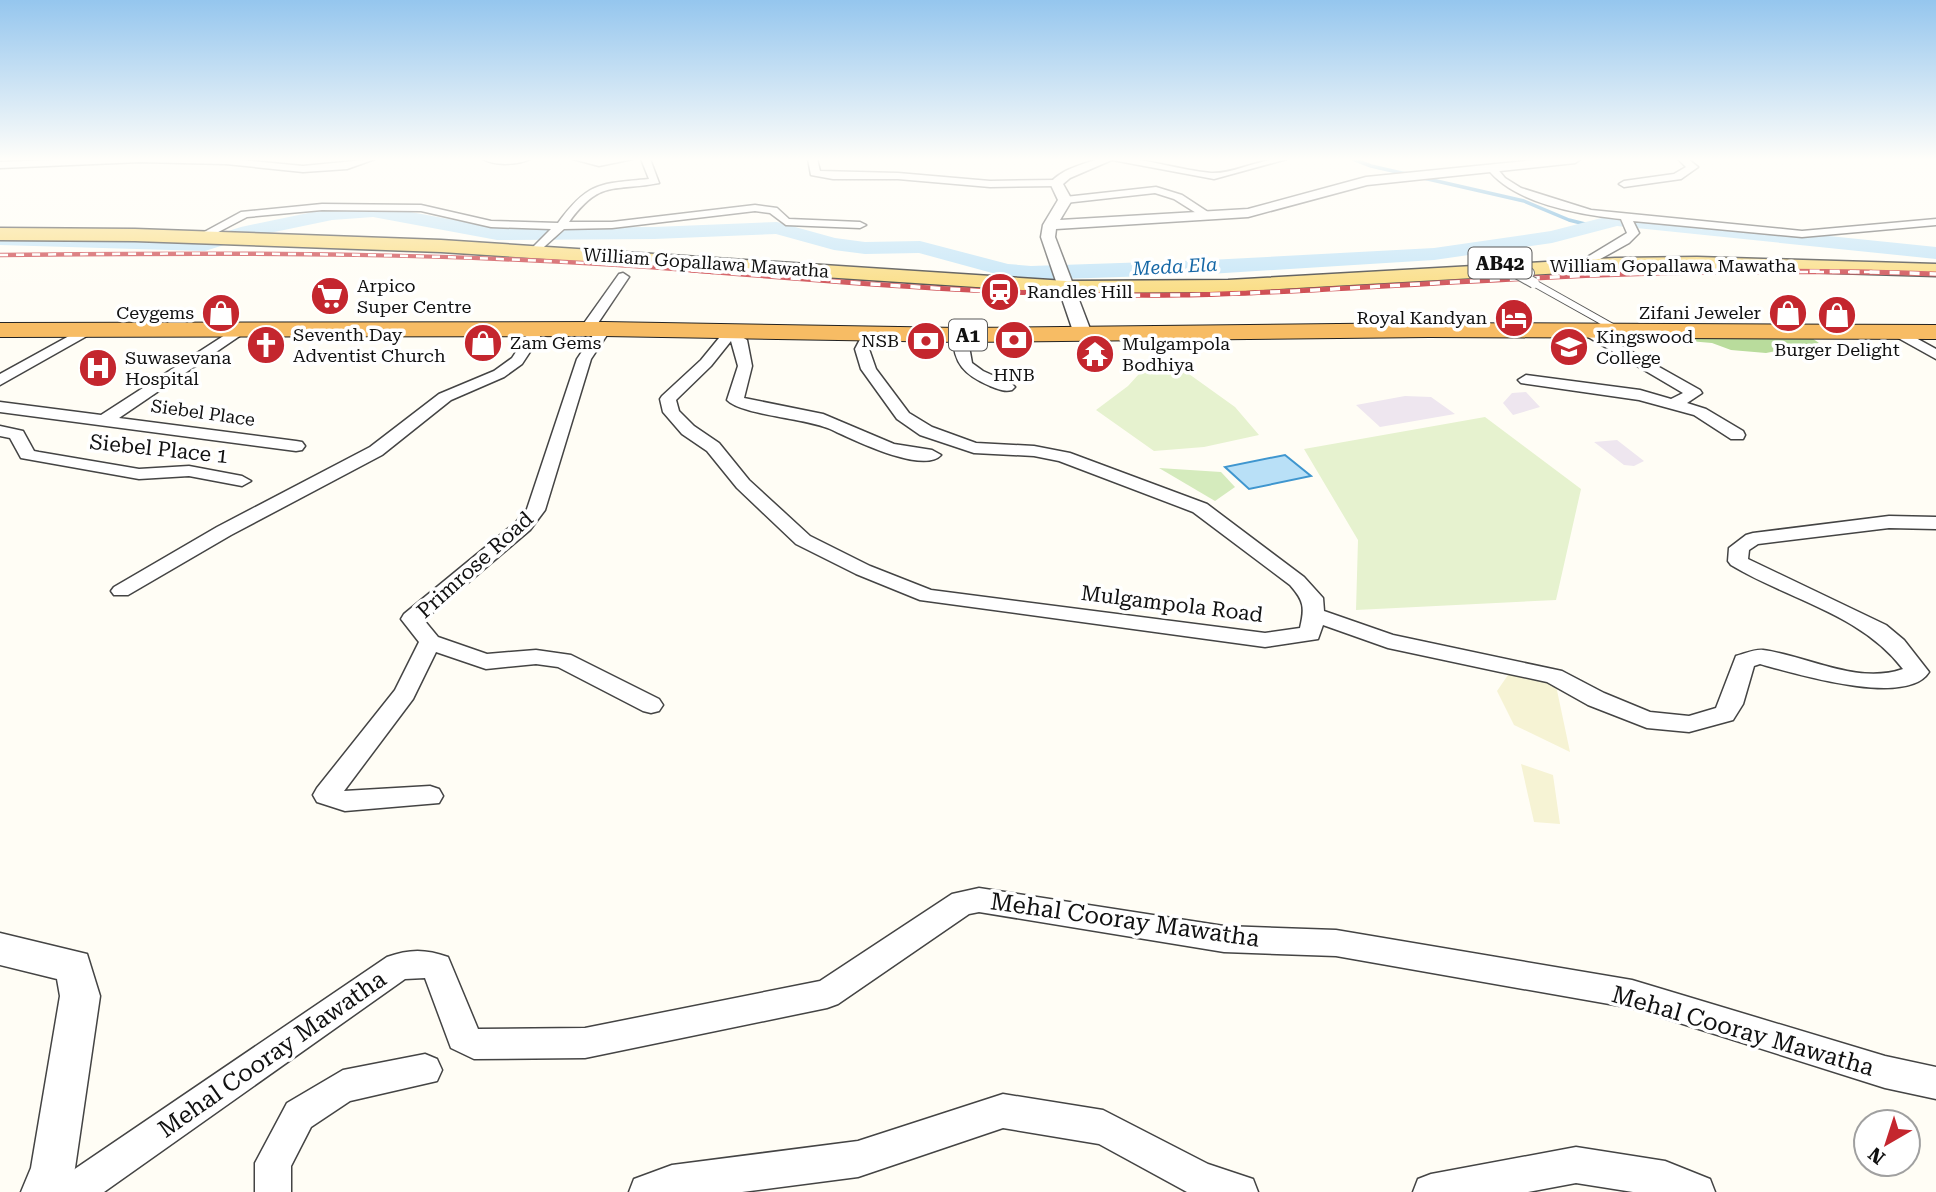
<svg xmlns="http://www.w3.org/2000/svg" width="1936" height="1192" font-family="'Roboto Serif',serif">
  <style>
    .industrial { fill: #eee6ef }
    .farmland { fill: #f6f3d4 }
    .green { fill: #d5ebbd }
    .forest { fill: #b9dc9c }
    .pitch { fill: #e6f2cf }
    .water { fill: #b9e0f7; stroke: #3f96cf; stroke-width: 2 }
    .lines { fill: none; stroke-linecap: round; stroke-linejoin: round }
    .stream { stroke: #3f96cf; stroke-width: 3.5 }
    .river { fill: #b9e0f7; fill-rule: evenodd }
    .pedestrian-casing { stroke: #444; stroke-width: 2 }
    .minor-casing { stroke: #444; stroke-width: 3 }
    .tertiary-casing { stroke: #444; stroke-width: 3 }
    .primary-casing { stroke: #222; stroke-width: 3 }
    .trunk-casing { stroke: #222; stroke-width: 2 }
    .pedestrian { fill: #fff; fill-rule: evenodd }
    .minor { fill: #fff; fill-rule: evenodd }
    .tertiary { fill: #fff; fill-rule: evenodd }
    .primary { fill: #f9d66b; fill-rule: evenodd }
    .trunk { fill: #f7bc64; fill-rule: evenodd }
    .rail-far1-casing { stroke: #c4262e; stroke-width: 4.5 }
    .rail-casing { stroke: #c4262e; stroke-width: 5 }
    .rail-far1 { stroke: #fff; stroke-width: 2.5; stroke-dasharray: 8; stroke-linecap: butt }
    .rail { stroke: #fff; stroke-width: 3.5; stroke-dasharray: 10; stroke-linecap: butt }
    .pedestrian-bridge-far1-casing { stroke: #444; stroke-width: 10; stroke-linecap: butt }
    .pedestrian-bridge-casing { stroke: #444; stroke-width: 12; stroke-linecap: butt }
    .pedestrian-bridge-far1 { stroke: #fff; stroke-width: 8 }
    .pedestrian-bridge { stroke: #fff; stroke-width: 10 }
    .labels { text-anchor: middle; stroke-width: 7; stroke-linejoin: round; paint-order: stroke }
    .far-street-label { font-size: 18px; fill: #111; stroke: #fff }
    .far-poi-label { font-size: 18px; fill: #111; stroke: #fff; text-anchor: start }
    .shield { fill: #fff; stroke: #585858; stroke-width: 2 }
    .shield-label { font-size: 19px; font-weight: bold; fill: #111 }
    .far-water-label { font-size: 19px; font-style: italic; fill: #1768a6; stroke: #fff }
    .street-label { font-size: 21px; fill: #111; stroke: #fff }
    .near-street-label { font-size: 24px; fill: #111; stroke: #fff }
  </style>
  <rect width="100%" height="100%" fill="#fffdf5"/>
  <path class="industrial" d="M1526,392l14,15 -27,8 -10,-12 9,-10z
    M1405,396l26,1 24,17 -75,13 -24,-22z
    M1617,440l27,21 -10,5 -10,-1 -30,-23z"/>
  <path class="farmland" d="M1508,675l46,1 16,76 -56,-27 -17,-34z
    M1521,764l32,11 7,49 -26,-2z"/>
  <path class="green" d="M1159,468l62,4 14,15 -20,14z"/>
  <path class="forest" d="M1670,334l139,2 10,7 -53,10 -35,-3 -19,-7 -35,-3z"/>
  <path class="pitch" d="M1149,363l33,6 53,38 24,28 -55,12 -50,4 -58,-41 32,-24z
    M1485,417l96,72 -25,111 -200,10 2,-70 -54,-91z"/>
  <path class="water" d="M1285,455l26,21 -62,13 -24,-22z"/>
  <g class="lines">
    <path class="stream" d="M1353,159l18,7 153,35 45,19 24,6"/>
    <path class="river" d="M373,205l124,23 157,-1 123,-5 58,16 30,4 55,-1 88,23 23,2 178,-6 225,-12 117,-17 66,-17 319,33v12l-319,-33 -65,17 -118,17 -225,14 -178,6 -24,-3 -88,-24 -54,1 -31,-4 -58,-16 -122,5 -157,1 -124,-23 -41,3 -86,18 -41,13 -205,-6v-12l203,6 38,-12 91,-19z"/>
    <g class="pedestrian-casing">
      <path id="pedestrian" d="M1531,281h6l87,49 -9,2 -84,-47z"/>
    </g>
    <g class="minor-casing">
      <path id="minor" d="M83,159h147l73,7 72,-7 -28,10 -44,3 -77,-8 -86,-2 -140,6v-6z
        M483,159h47c-11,6 -36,7 -47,0z
        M573,159h60l-34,7z
        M641,159h9l9,24c-47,9 -58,-4 -90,39h43l143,-17 22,3 12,11 71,3 6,3 -6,3 -74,-3 -16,-12 -15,-2 -143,17 -48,1 -29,26 -6,-4 22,-22 -60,-2 -70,-16 -99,-1 -75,7 -42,22 -10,-2 46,-25 81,-8 99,1 70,16 67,2c31,-42 42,-39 91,-44z
        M808,159h9l3,12 78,2 92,8 66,-1 5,3 -5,3 -66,1 -92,-8h-65l-22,-4z
        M1107,159c35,-3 69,11 104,14 25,1 50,-16 76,-14l-73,20z
        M1678,159h10l10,8 -17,12 -57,8 -5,-3 5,-3 50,-7 12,-7z
        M1489,166h6l10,12 16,10 70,22 211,21 134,-12v6l-134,12 -169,-16 6,12 -10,10 -36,20 -6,-4 2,-3 38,-23 -6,-14c-41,-4 -109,-16 -134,-51z
        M1156,187l26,8 29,19 -10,2 -27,-17 -19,-6 -90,10 -5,-3 5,-3z
        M623,273l6,4 -37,55h-10v-6l37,-52z
        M242,324l5,1v6l-128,87 177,23 6,1 3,4 -3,4 -6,1 -296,-39v-10l101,13z
        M89,325l7,4 -2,3 -94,53v-11z
        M538,325l7,4 -23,35 -18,13 -53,23 -69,55 -151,80 -103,60h-14l-3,-4 3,-4 103,-60 153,-80 69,-53 55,-23 18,-13 21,-32z
        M604,325l7,4 -20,30 -46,151 -15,20 -106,90 14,17 49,17 49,-4 35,5 88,44 4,6 -4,6 -8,2 -8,-2 -85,-44 -22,-3 -50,5 -50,-17 -23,47 -69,92 86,-5 9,3 4,7 -4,7 -94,8 -28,-9 -4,-7 4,-7 78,-98 24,-48 -18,-23 3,-5 112,-92 11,-13 50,-150 22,-33z
        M733,326l7,4 -3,4 10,6 5,26 -8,32 79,16 71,30 38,6 9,5c-18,20 -91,-17 -111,-26 -25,-11 -89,-14 -103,-29l11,-34 -7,-25 -20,25 -35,34 3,11 15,15 25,17 30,37 61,56 60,30 61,24 334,43 35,-5c5,-21 4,-27 -10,-43l-97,-73 -134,-51 -25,-5 -60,-3 -54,-18 -23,-16 -36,-50 -6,-20 10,-19 5,-1 7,4 -8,16 7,20 33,44 23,14 44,16 58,3 36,7 137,51 97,73 19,21 1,13 69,24 169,36 42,22 46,19 39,4 27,-8 20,-52c8,-2 18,-7 27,-6 45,6 94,35 140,19 -43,-56 -114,-69 -172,-104l-3,-4 1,-13 17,-13 7,-2 136,-17 47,1v12l-47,-1 -131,16 -9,6 -1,9 138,66 18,15 25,32c-22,36 -136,1 -169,-8l-6,2 -11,38 -10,16 -44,12 -42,-4 -59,-23 -41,-23 -159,-34 -65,-23 -5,14 -53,8 -345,-47 -64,-26 -60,-30 -59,-56 -30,-37 -25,-17 -19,-22 -3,-13 2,-3 39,-36 27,-33z
        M1588,327l112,63 2,3 -15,10 19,6 37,22 2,4 -2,4h-12l-37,-24 -55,-15 -118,-17 -3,-3 8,-5 114,15 31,9 12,-6 -100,-59 -2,-3z
        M1896,327l40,22v10l-45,-25 -2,-3z
        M960,331l7,4 5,28 11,8 29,13 3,3 -3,3c-8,2 -14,-1 -22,-4 -25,-11 -37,-22 -37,-51z
        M0,426l23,5 11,20 5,1 100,17 50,-3 53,10 9,5 -9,5 -53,-10 -50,3 -118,-21 -11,-20 -10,-2z
        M979,888l245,38 112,4 296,50 253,76 51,11v32l-51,-11 -253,-80 -296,-52 -112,-4 -245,-40 -10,2 -131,90 -11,4 -242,50 -111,1 -23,-11 -26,-70 -20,1 -301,213h-49l5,-13 327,-222c22,-8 39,-8 61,0l30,72 107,-1 235,-47 132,-87z
        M425,1054l12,5 5,11 -5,11 -87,20 -39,26 -20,39v26h-36v-29l32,-60 56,-33z
        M1003,1094l100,16 105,54 45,15 5,13h-71l-88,-48 -96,-16 -145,49 -116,15h-113l5,-13 38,-14 186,-24z
        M1576,1147l89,14 45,18 5,13h-82l-57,-9 -48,9h-115l5,-13 13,-5z"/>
    </g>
    <g class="tertiary-casing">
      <path id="tertiary" d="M1098,159h16l-44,19 -7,6 9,16 -12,20 188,-11 118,-32 179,-18h36l-6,4 -208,22 -119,32 -192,12 -1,8 37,97 -9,5 -9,-5 -33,-97 2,-12 15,-25 -8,-17c12,-14 31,-18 48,-24z
        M0,933l87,21 13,42 -25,172 -8,24h-46l10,-24 29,-172 -3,-17 -57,-14z"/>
    </g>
    <g class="primary-casing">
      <path id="primary" d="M0,228l135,1 306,11 625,41 162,-1 387,-22 82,-1 239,7v12l-239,-7 -82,1 -387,22 -162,1 -625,-41 -306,-11 -135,-1z"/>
    </g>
    <g class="trunk-casing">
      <path id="trunk" d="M604,322l356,6 469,-5 507,2v14l-507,-2 -469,5 -356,-6 -604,1v-14z"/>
    </g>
    <use href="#pedestrian" class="pedestrian"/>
    <use href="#minor" class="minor"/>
    <use href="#tertiary" class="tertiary"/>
    <use href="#primary" class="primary"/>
    <use href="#trunk" class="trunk"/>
    <g class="rail-far1-casing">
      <path id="rail-far1" d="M0,255c239,-3 474,-3 713,17
        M1688,272h184"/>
    </g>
    <g class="rail-casing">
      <path id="rail" d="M691,270c163,13 325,27 488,25 119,-2 238,-12 356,-17 134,-7 267,-9 401,-4"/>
    </g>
    <use href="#rail-far1" class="rail-far1"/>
    <use href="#rail" class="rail"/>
    <g class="pedestrian-bridge-far1-casing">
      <path id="pedestrian-bridge-far1" d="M1503,258l24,14"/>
    </g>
    <g class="pedestrian-bridge-casing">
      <path id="pedestrian-bridge" d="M1524,270l5,3 -11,1 16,9"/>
    </g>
    <use href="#pedestrian-bridge-far1" class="pedestrian-bridge-far1"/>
    <use href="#pedestrian-bridge" class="pedestrian-bridge"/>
  </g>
  <linearGradient id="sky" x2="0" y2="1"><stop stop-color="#95c6ee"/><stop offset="0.49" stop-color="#fffefa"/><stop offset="1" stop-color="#fffefa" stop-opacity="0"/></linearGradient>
  <rect width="1936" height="325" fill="url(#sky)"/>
  <defs>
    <g id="station-disc" transform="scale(2.0125)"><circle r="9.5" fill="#c4262e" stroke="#fff"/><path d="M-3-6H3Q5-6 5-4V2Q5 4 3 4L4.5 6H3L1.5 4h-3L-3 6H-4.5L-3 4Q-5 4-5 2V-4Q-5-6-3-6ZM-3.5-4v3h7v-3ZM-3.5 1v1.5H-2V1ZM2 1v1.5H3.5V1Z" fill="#fff"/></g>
    <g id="supermarket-disc" transform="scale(2.0125)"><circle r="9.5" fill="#c4262e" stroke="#fff"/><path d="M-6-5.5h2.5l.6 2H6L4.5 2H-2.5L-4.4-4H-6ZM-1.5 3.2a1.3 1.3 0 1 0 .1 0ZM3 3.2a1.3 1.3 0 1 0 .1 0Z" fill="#fff"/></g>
    <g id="shop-disc" transform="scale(2.0125)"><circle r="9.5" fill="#c4262e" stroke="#fff"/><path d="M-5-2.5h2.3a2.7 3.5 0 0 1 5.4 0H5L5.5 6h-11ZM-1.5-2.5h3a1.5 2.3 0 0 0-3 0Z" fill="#fff"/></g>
    <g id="hotel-disc" transform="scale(2.0125)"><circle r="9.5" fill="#c4262e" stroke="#fff"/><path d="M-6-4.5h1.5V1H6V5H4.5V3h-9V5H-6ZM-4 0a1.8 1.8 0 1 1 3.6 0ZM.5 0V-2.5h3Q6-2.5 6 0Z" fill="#fff"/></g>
    <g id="bank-disc" transform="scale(2.0125)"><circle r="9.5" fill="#c4262e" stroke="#fff"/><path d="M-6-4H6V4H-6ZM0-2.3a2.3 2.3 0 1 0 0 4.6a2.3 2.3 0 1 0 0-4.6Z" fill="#fff"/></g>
    <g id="church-disc" transform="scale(2.0125)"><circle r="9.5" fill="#c4262e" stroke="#fff"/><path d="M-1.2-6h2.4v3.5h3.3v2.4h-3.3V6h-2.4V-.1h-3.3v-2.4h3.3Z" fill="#fff"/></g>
    <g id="school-disc" transform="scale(2.0125)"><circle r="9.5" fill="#c4262e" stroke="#fff"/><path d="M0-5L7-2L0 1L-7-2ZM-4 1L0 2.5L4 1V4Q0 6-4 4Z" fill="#fff"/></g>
    <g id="temple-disc" transform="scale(2.0125)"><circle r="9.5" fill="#c4262e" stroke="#fff"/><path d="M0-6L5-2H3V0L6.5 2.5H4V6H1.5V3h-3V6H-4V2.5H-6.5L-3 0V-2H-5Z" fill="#fff"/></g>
    <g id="hospital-disc" transform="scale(2.0125)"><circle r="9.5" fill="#c4262e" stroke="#fff"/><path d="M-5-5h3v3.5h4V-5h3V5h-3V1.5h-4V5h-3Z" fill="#fff"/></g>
  </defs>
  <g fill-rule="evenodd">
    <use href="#station-disc" x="1000" y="292"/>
    <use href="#supermarket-disc" x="330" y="296"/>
    <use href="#shop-disc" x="221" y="313"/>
    <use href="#shop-disc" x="1788" y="313"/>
    <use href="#shop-disc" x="1837" y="315"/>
    <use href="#hotel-disc" x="1514" y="318"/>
    <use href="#bank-disc" x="1014" y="340"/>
    <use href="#bank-disc" x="926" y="341"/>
    <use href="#shop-disc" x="483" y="343"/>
    <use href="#church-disc" x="266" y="345"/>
    <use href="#school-disc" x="1569" y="347"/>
    <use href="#temple-disc" x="1095" y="354"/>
    <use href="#hospital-disc" x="98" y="368"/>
  </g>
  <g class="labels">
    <g class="far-street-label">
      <text transform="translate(706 263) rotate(4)" y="6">William Gopallawa Mawatha</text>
      <text x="1673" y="272">William Gopallawa Mawatha</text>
      <text transform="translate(203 413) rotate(8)" y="6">Siebel Place</text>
    </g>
    <g class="far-poi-label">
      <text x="357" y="292">Arpico<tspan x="357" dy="21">Super Centre</tspan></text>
      <text x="1027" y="298">Randles Hill</text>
      <text x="194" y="319" text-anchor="end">Ceygems</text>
      <text x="1761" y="319" text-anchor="end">Zifani Jeweler</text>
      <text x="1487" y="324" text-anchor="end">Royal Kandyan</text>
      <text x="293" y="341">Seventh Day<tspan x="293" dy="21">Adventist Church</tspan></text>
      <text x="1596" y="343">Kingswood<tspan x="1596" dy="21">College</tspan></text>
      <text x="899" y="347" text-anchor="end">NSB</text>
      <text x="510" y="349">Zam Gems</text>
      <text x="1122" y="350">Mulgampola<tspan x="1122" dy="21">Bodhiya</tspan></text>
      <text x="1837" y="356" text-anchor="middle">Burger Delight</text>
      <text x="125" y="364">Suwasevana<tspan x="125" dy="21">Hospital</tspan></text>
      <text x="1014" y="381" text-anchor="middle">HNB</text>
    </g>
    <g class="shield">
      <rect x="1468.5" y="247.5" width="63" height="31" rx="5"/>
      <rect x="949" y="319.5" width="38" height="31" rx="5"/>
    </g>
    <g class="shield-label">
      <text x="1500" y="270">AB42</text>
      <text x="968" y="342">A1</text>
    </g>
    <g class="far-water-label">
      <text transform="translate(1175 266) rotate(-3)" y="7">Meda Ela</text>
    </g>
    <g class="street-label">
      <text transform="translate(159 449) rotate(6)" y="7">Siebel Place 1</text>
      <text transform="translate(475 565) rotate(-42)" y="7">Primrose Road</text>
      <text transform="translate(1172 604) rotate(7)" y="7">Mulgampola Road</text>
    </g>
    <g class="near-street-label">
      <text transform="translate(1125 920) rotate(8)" y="8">Mehal Cooray Mawatha</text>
      <text transform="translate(1743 1031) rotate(16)" y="8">Mehal Cooray Mawatha</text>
      <text transform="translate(272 1054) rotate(-35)" y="8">Mehal Cooray Mawatha</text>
    </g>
  </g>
  <g transform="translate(1887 1143) rotate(219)"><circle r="33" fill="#ffffff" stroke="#a0a0a0" stroke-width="2"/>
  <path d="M0-5L12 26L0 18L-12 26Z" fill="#c4262e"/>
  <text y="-10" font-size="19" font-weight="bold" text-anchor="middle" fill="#111111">N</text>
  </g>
</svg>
